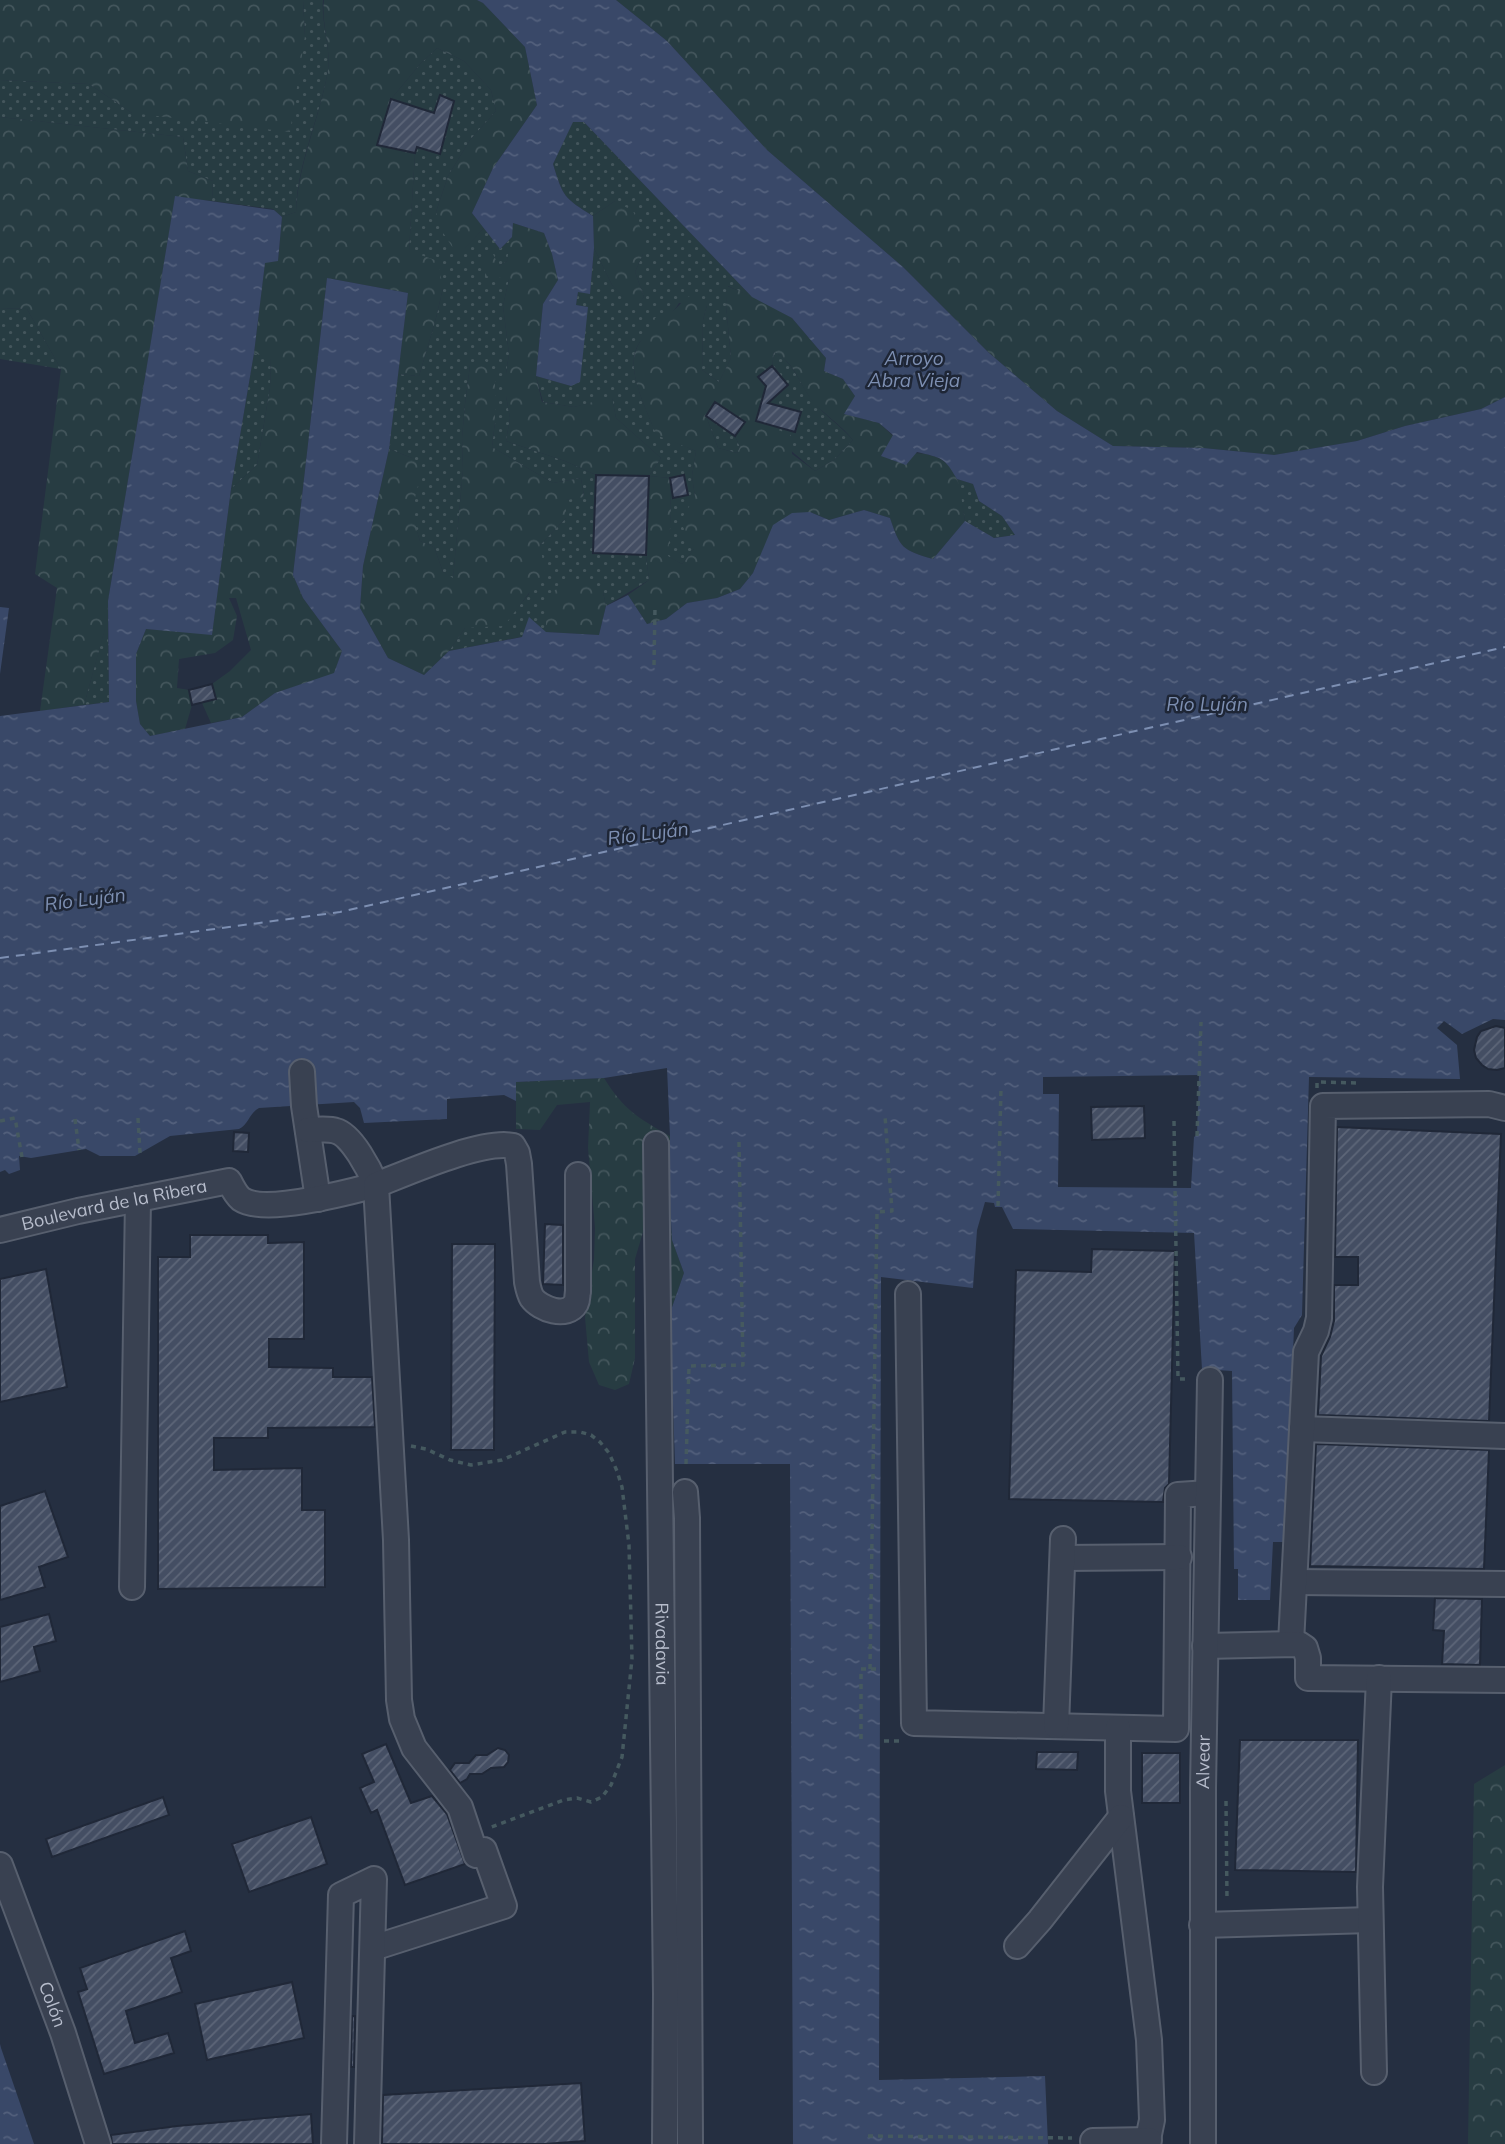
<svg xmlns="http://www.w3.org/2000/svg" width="1505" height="2144" font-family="Mulish,sans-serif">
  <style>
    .grass { fill: url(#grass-dots) }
    .forest { fill: url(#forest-crowns); fill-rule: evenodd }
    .water { fill: url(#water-ripples); fill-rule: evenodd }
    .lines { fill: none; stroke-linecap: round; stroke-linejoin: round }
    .ferry { stroke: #7d8fb2; stroke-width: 2; stroke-dasharray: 9 7; stroke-linecap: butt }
    .building { fill: url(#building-hatch); stroke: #202838; stroke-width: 2 }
    .minor-casing { stroke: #575f6e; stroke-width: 28 }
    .path { stroke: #45595f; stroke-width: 3.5; stroke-dasharray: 5 5; stroke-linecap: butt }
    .minor { stroke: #394151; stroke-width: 24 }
    .labels { text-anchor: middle; stroke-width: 5; stroke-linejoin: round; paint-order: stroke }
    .street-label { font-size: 18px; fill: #b6bccb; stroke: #1e2636 }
    .water-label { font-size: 19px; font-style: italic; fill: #7d8fb2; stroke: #1e2636 }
  </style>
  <defs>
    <pattern id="grass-dots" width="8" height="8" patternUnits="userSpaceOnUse" patternTransform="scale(1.75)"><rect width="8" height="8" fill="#273c42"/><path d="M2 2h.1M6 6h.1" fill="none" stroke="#44565c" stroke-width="1.8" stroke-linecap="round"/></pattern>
    <pattern id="forest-crowns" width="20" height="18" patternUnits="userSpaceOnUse" patternTransform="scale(1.75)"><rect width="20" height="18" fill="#273c42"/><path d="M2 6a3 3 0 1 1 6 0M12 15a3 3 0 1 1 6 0" fill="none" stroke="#44565c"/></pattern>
    <pattern id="water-ripples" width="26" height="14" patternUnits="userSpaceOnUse" patternTransform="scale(1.75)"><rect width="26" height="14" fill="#394868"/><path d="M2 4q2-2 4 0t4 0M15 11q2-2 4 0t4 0" fill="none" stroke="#53607c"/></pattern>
    <pattern id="building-hatch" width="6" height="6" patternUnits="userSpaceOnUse" patternTransform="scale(1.75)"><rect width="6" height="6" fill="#444e63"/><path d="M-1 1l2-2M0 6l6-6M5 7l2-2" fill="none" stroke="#5d6678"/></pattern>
  </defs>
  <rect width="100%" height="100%" fill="#252f41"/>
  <path class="grass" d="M303,0h20c-2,23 8,47 5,70 -8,48 -31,93 -32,142l-14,5 -9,-8 -61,-8 1,-20 -25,-10 -5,-34 -183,-20v-37l89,4 43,29 173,-77z
    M437,48l27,13 27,29 5,21 -26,29 -22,36 -12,36 22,43 26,-27 16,21 12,-12 -5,24 -8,5 -14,-5 24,18 -6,27 6,48 -3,20v22l4,22 -4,23 59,20 31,14 -3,78 53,2 3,25 -43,26 -3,-14 -57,6v34l-97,19 16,-23 53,-21 11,-13 11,-49 26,-27v-18l18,-4 -3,-18 -28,5 -61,-36 3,-25v-46l-25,-11 -5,39 -3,34 1,32 -10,109 -10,-7 -9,-25 -14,-6 -8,-25 3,-21 -3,-37 -23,-9 9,-75 21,2 16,-54 8,-34 -34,-37 6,-98 -38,-8 14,-46 30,-36z
    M573,121l11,1 168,175 -24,-11 -2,19 5,53 -12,24 -17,-12 1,-50 4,-15 -28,-2c-7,13 -20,19 -30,30 -4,4 -9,8 -11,12 -14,24 10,66 18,89l40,17 -4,25 3,21 -1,52 -12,15 -15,-8 4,-43 -1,-35 -21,-2 12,-18 -45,-40 -4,-20 -38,9 -31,-5 -7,-26 35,10 17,-79 -12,-2 2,-13 12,1 4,-45 18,37 23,22 9,-10 -9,-25 8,-18 -28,-53 -22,15c-29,-18 -30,-19 -40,-52z
    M0,308l27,1 34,60 -61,-10z
    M774,352c21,10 25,33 40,50 11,14 27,24 39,38l-19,20 -19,11 -59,-50 39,11 6,-19 -39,-12 13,-4 13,-12 -16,-19z
    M254,353l17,5 -1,30 -13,77 -26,24z
    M706,416l29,20 5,11 -3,6 -19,-5z
    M957,479l16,5 6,17 23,15 13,19 -21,3 -29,-17z
    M105,628l3,2 1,72 -25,3z"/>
  <path class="forest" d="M0,0h303l2,36 -15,96 -158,-19 -43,-29 -89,-4z
    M324,0h153l6,3 42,44 12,58 -44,63 -21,45 12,15 -26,28 -16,-25 -6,-19 12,-36 22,-36 26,-29 -5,-21 -27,-29 -27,-13 -16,15 -30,36 -14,46 38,8 -6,98 29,10 5,27 -8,34 -16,54 -21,-2 10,-81 -81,-15 -34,297 10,23 39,53 -8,23 -59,19 -33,24 -31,6 -9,-20 14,-4 -4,-15 18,-13 21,-21 -15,-52h-7l8,18 -4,24 -18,13 -36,6 -2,29 12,2 3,15 -7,24 -35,7 -10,-12 -4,-23v-47l10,-25 66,5 19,-145 26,-24 13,-77 1,-29 -17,-6 11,-91 13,-1 4,-44 14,-5c2,-49 24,-94 32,-142 3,-23 -7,-47 -4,-70z
    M616,0h889v397l-24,12 -76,17 -48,15 -83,14 -71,-7 -90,-2 -56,-35 -69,-59 -85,-85 -136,-117 -100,-109z
    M0,117l183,20 5,34 25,10 -1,20 -37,-4 -67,404v29l-3,-1 -21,76 -44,6 17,-123 -22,-14 26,-205 -34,-60 -27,-1z
    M615,201l18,10 11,25 -1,18 -8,18 9,25 -9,11 -23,-23 -18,-37 -1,-32z
    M513,223l31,10 8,21 6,26 -15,24 -7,72 6,26 32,5 38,-10 4,21 45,40 -12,18 21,2 1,35 -3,43 14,8 12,-15 -14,-28 15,-24 -3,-21 4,-25 -40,-16c-8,-24 -29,-60 -20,-85 5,-14 15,-15 19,-32 20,-2 21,-13 36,-23l16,10 -4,15 -1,50 17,12 12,-24 -5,-53 1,-19 29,12 36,20 34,40 -2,13 19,8 12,17 -10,18 34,9 14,13 -12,20c28,-3 61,-10 75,21 6,13 6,30 9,44l-32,38c-31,-9 -33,-11 -43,-41l-26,-8 -35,10 -19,-8 -47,38 -10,23 -13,16 -23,9 -30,5 -21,16 -19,5 -19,-29 21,-15 -3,-25 3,-78 -53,-2 -31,-14 -59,-20 4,-23 -4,-22v-22l3,-20 -6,-48 6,-27 -24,-3v-15l7,-9 7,14 8,-5zM774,352c23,11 25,35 42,53 12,12 26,21 37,35l-19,20 -19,11 -23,-17 -1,-19 -35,-14 6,-20 13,-4 -16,-20 13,-11zM716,402l29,20 -10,14 5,11 -3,6 -19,-5 -12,-32z
    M482,356l13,20v46l-3,25 61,36 28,-5 3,19 -18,3v18l-26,27 5,27 -41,54 -39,2 -16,23 -25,24 -36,-17 -28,-50 3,-42 26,-117 23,9 11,11c-10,33 -13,40 -3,72l14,6 9,25 10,6 10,-108 -1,-32 3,-34 5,-39z
    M567,580l20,2 16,10 3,14 -7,29 -53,-3v-34z
    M604,1078c20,32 34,40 66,58v66l2,38 12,33 -14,40 -24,-91 -11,37v99l-6,26 -14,6 -16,-5 -10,-23 -4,-45 9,-58 1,-31 -7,-80 2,-46 -33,3 -17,25 -24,-1v-47z
    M1505,1765v379h-37l6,-360z"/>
  <path class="water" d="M477,0h139l51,41 100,109 136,117 85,85 69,59 56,35 90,2 71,7 83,-14 48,-15 76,-17 24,-12v623l-12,-1 -31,15 -18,-13 -7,7 20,17 3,34 -151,-2 -7,238 -8,13 -9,214h-12l-3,58h-32v-31h-4l-2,-198 -30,-2 -8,-136 -181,-4 -11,-22h-7l-1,-4 -9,-1 -8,28 -4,58 -92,-11 -2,803 166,-4 3,68h-255l-3,-680h-115l-5,-151 14,-40 -12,-33 -2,-38v-66l-3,-68 -63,10 -88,4v19l-12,-6 -57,4v20l-83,4 -4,-15 -6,-6 -95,6c-10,5 -10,16 -20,21l-69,7 -35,20h-35l-14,-7 -55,9 -12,-2 1,14 -11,4 -4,-4 -5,2v-456l109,-14 -1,-101 67,-405 99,14 8,7 -4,44 -13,2 -11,90 -23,136 -19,146 -66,-6 -10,25v47l4,23 10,12 92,-19 33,-24 59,-20 8,-22 -39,-53 -10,-23 34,-297 81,15 -19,156 -26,117 -3,42 28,50 36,17 25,-24 73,-14 7,-20 17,15 53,3 7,-29 22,-11 19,29 19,-5 21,-16 30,-5 23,-9 13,-16 20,-48 19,-12 18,-1 19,8 35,-10 26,8c10,30 12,32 43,41l32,-38 29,17 21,-3 -13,-19 -23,-15 -6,-17 -16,-5c-13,-22 -15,-21 -40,-27l-11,13 -25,-9 12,-21 -14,-12 -35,-9 11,-18 -12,-17 -19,-8 2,-13 -34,-40 -40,-21 -168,-175h-11l-20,42c10,33 11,34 40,52l1,32 -4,46 -12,-2 -2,13 12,2 -8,75 -9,4 -35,-10 7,-72 15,-24 -6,-26 -8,-21 -31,-10 -1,14 -12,12 -28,-36 21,-45 44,-63 -12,-58 -42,-44zM1199,1075l-2,60 -3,2 -3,51 -133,-1 1,-93h-16v-17z
    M0,607l9,1 -9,66z
    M0,2044l1,4 33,96h-34z"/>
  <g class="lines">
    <path class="ferry" d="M0,958l340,-46 1165,-265"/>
  </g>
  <path class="building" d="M440,95l14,6 -14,53 -23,-7 -2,6 -38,-8 14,-46 43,14z
    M772,366l16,19 -20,18 33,9 -6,20 -39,-11 10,-35 -8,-9z
    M715,402l30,20 -10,14 -29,-20z
    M596,475l53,1 -3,79 -53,-2z
    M684,475l4,20 -15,3 -3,-20z
    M212,684l4,15 -24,6 -3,-15z
    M1496,1026l9,2v40l-8,2 -9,-1 -6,-4 -6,-7 -2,-8 3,-13 4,-6z
    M1144,1106l1,32 -53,2 -1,-33z
    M1337,1127l164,7 -12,287 -171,-6 3,-59 9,-19 4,-16v-36h24v-28h-23z
    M234,1132l15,1 -1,19 -15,-1z
    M545,1224l18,1v60l-20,-1z
    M190,1235h78v8l36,-1v97h-35v28l64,1v9h39l3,50 -107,1v10h-54v32l88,-2v42h23v77l-167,2v-332h32z
    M452,1244h43l-1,206h-43z
    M1092,1249l83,2 -6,233 -4,4 -2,14 -154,-3 7,-229 75,2z
    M46,1269l21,118 -67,15v-123z
    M1316,1444l173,6 -5,119 -174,-3z
    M45,1491l23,66 -29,10 6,20 -45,13v-94z
    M1435,1598l47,1 -2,66 -38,-1 2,-33 -11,-1z
    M49,1614l7,27 -22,6 6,24 -40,11v-55z
    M1240,1740h118l-2,132 -121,-2z
    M386,1744l25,59 21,-7 15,18 18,50 -60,21 -28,-75 -6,3 -11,-25 14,-6 -12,-28z
    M498,1748l7,2 4,5 -1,7 -4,5 -13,1 -9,6h-12l-3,5 -7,4 -10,-13 5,-7h14l7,-8h11z
    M1037,1752h41l-1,18 -41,-1z
    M1142,1753h38v50h-38z
    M163,1797l6,18 -117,42 -6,-18z
    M311,1817l16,47 -78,28 -17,-48z
    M185,1931l6,20 -20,7 11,34 -56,19 9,32 33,-10 6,20 -70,21 -26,-82 9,-3 -7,-21z
    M292,1982l12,56 -97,22 -12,-56z
    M352,2016h3l-1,51h-3z
    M581,2083l4,58 -40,3h-163l1,-49z
    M311,2114l2,30h-201l-1,-9 66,-9z"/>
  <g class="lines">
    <g class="minor-casing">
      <g id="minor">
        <path d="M302,1072l2,34 14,93"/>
        <path id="s1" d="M656,1144l10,850 -1,150"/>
        <path id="s2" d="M0,1230l78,-19 151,-30c3,6 7,14 12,18 23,16 108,-7 135,-14 -6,-14 -24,-50 -40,-54 -8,-3 -19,-1 -28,-1"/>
        <path d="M908,1294l6,429 262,6 2,-234 30,-2"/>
        <path d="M1302,1429l203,7"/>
        <path d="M685,1492l2,26 3,626"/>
        <path d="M1063,1558l116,-1"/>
        <path d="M1295,1582l210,2"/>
        <path d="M132,1587l6,-388"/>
        <path d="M1291,1643l15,-291 10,-21 3,-13 4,-212 166,-2 16,4"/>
        <path d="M1205,1646l94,-2 6,4 3,10v20l197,2"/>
        <path d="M1056,1726l7,-187"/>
        <path d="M1118,1728v63l31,249 3,80 -5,24"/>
        <path id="s3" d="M0,1865l63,168 35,111"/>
        <path d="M1202,1925l168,-5"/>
        <path d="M1017,1946l23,-26 81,-103"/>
        <path d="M373,1948l131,-42 -20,-56 -8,5 -16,-48 -46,-59 -12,-29 -3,-19 -3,-160 -20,-355c31,-12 107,-46 137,-39l4,7 2,11 8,118c1,5 2,11 5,16 8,11 35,21 44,5 2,-4 1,-8 2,-11v-117"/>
        <path d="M1374,2072l-4,-185 9,-209"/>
        <path d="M1093,2141l56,-1"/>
        <path d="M334,2144l7,-249 33,-16 -7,265"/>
        <path id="s4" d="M1203,2144v-356l7,-408"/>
      </g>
    </g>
    <path class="path" d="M654,665l1,-58
      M1317,1088v-6l42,1
      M138,1118l2,35
      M75,1119l4,31
      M0,1121l15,-3 7,39
      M1174,1121l4,258h12
      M1197,1136l4,-114
      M998,1206l3,-118
      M411,1446l15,3 24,11 21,5 31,-5 63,-28h15l11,3 9,7 9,11 8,18 5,16 7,58 3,114 -10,98 -11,28 -9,12 -11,5 -14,-4 -13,2 -75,28
      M686,1464l3,-98 54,-1 -4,-223
      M870,1669l7,-457 15,-1 -7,-95
      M861,1739v-70h19
      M884,1741h20
      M1226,1801l1,99
      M868,2136l204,2"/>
    <use href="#minor" class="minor"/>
  </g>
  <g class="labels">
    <g class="street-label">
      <text dy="6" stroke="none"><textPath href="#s2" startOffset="117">Boulevard de la Ribera</textPath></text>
      <text dy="6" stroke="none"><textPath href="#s1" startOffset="500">Rivadavia</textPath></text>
      <text dy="6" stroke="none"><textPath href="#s4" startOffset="382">Alvear</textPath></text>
      <text dy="6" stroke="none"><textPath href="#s3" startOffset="149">Colón</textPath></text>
    </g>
    <g class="water-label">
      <text x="914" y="365">Arroyo<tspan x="914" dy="22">Abra Vieja</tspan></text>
      <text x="1207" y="711">Río Luján</text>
      <text transform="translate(648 833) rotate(-7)" y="7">Río Luján</text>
      <text transform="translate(85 899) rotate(-7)" y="7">Río Luján</text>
    </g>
  </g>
</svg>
